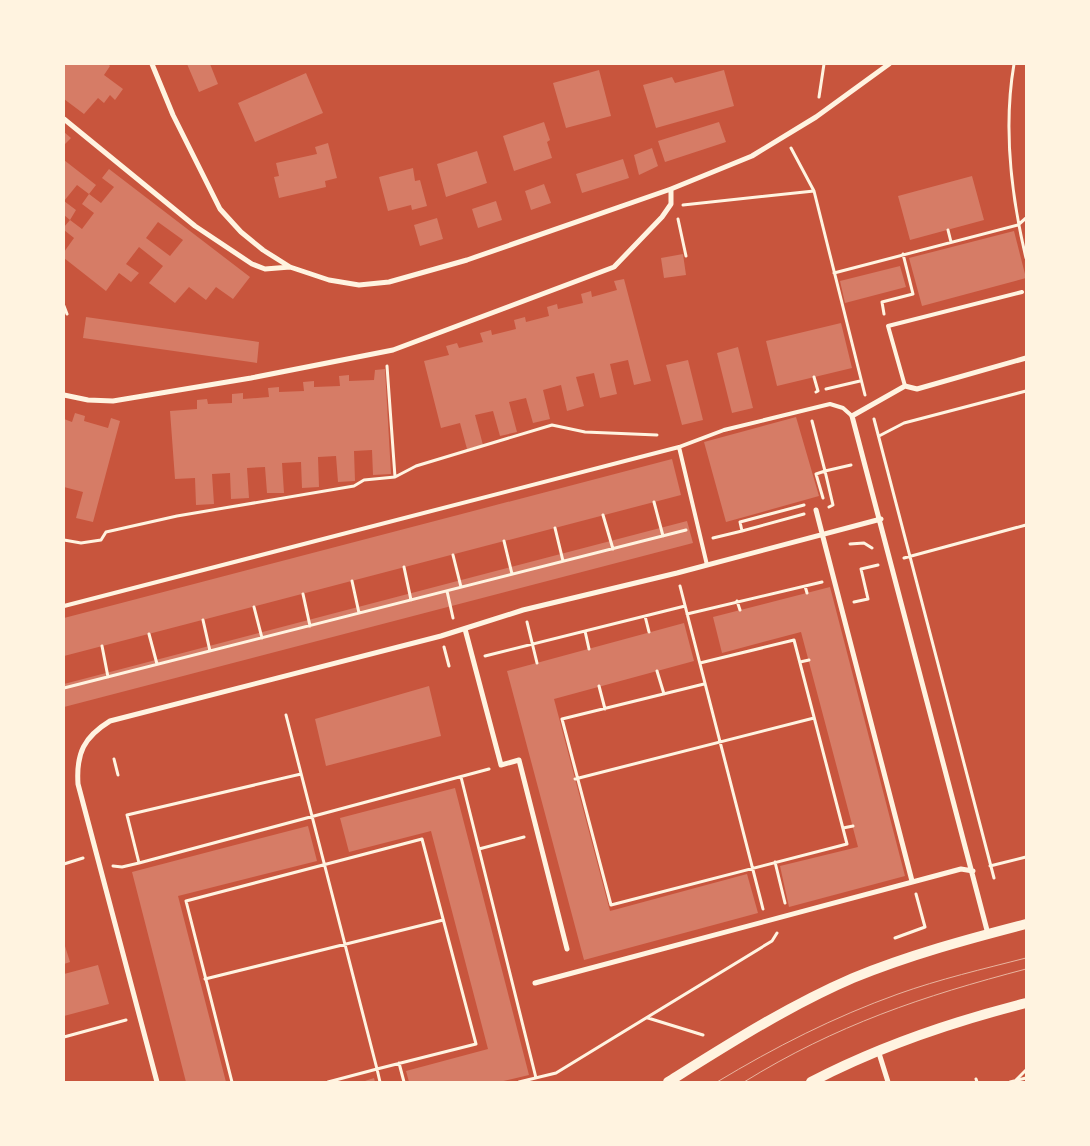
<svg xmlns="http://www.w3.org/2000/svg" width="1090" height="1146" font-family="'Open Sans',sans-serif">
  <style>
    .building { fill: #d67c66; fill-rule: evenodd }
    .lines { fill: none; stroke-linecap: round; stroke-linejoin: round }
    .path { stroke: #fff3e0; stroke-width: 3 }
    .service { stroke: #fff3e0; stroke-width: 4 }
    .minor { stroke: #fff3e0; stroke-width: 5 }
    .secondary { stroke: #fff3e0; stroke-width: 10 }
    .tram { stroke: #e9b49f; stroke-width: 1 }
  </style>
  <rect width="100%" height="100%" fill="#c8553d"/>
  <path class="building" d="M64,64h44l2,2 -6,9 19,14 -8,11 -5,-5 -6,8 -6,-5 -14,16 -20,-15z
    M187,64h23l8,20 -19,8z
    M599,70l12,46 -45,12 -13,-45z
    M724,70l10,36 -78,22 -13,-43 29,-8 3,6z
    M306,73l17,40 -68,29 -17,-39z
    M544,122l6,18 -3,2 5,16 -38,13 -11,-35z
    M719,122l7,20 -61,20 -7,-21z
    M64,132l7,6 -7,7z
    M328,143l9,35 -12,3 1,6 -47,11 -5,-21 5,-1 -3,-13 41,-9 -2,-7z
    M652,148l6,18 -19,9 -5,-20z
    M477,151l10,32 -41,14 -9,-33z
    M623,159l6,19 -47,15 -6,-19z
    M64,160l32,25 -7,9 12,9 13,-16 -12,-9 7,-9 141,108 -17,22 -17,-12 -10,13 -17,-13 -14,16 -26,-20 14,-17 -24,-19 -13,17 13,9 -8,9 -12,-9 -13,18 -42,-33v-6l10,-14 -10,-8v-3l6,-7 12,9 12,-16 -12,-9 7,-10 -12,-9 -13,16 12,9 -6,10 -6,-5zM158,222l25,18 -13,16 -24,-18z
    M413,168l2,13 5,-1 7,26 -15,4 -1,-5 -23,6 -9,-34z
    M972,176l12,44 -74,20 -12,-44z
    M544,184l7,19 -20,7 -6,-19z
    M496,201l6,19 -24,8 -6,-19z
    M437,218l6,21 -23,7 -6,-21z
    M1014,231l12,47 -104,28 -13,-48z
    M683,254l3,21 -22,3 -3,-20z
    M900,266l6,21 -61,16 -5,-22z
    M624,279l27,102 -17,4 -6,-25 -18,4 7,30 -17,4 -6,-25 -18,4 8,29 -17,5 -6,-26 -18,5 7,29 -17,4 -7,-25 -17,4 8,30 -17,4 -7,-25 -18,4 8,30 -16,4 -7,-26 -19,5 -17,-67 25,-6 -3,-9 11,-3 2,5 24,-6 -3,-9 11,-3 1,5 24,-6 -2,-9 11,-3 1,5 23,-6 -2,-9 10,-3 1,5 25,-6 -2,-9 10,-3 1,6 25,-7 -3,-9z
    M86,317l173,25 -2,21 -174,-25z
    M841,323l11,45 -75,18 -11,-45z
    M738,347l15,61 -21,5 -15,-60z
    M688,360l15,60 -21,5 -16,-60z
    M385,369l6,105 -18,1 -1,-25 -18,1 1,30 -17,1 -2,-26 -18,1 1,30 -17,1 -1,-26 -19,1 2,30h-17l-2,-26 -18,1 2,30 -18,1 -1,-26 -18,1 2,30 -18,1 -1,-27 -20,1 -5,-68 27,-2v-9l10,-1 1,5 24,-1v-9l11,-1v6l26,-2 -1,-9 11,-1v5l25,-1 -1,-9 11,-1v6l26,-1 -1,-10 10,-1v6l25,-1 1,-10z
    M75,413l10,3 -1,5 24,7 3,-10 9,3 -27,101 -17,-4 7,-26 -19,-5v-68l8,3z
    M796,417l23,79 -93,26 -22,-80z
    M672,459l9,36 -617,161v-38z
    M687,521l6,22 -629,164v-23z
    M830,587l75,289 -116,31 -9,-41 78,-19 -57,-215 -79,21 -9,-36z
    M684,623l10,38 -140,38 56,212 137,-37 11,39 -174,47 -77,-289z
    M429,686l12,50 -115,30 -11,-47z
    M455,788l74,287 -30,7h-90l-3,-11 82,-22 -57,-218 -82,21 -9,-34z
    M308,826l9,35 -139,35 48,186h-40l-54,-210z
    M64,943l6,19 -6,2z
    M98,965l11,39 -45,12v-42z
    M374,1078l1,4h-13z"/>
  <g class="lines">
    <path class="path" d="M1014,64c-11,64 -3,131 12,194
      M819,97l5,-33
      M791,148l23,43 51,204
      M683,205l131,-14
      M678,219l8,37
      M948,230l3,12
      M834,273l184,-48 8,-7
      M64,306l3,8
      M884,314l-2,-12 31,-8 -10,-40
      M387,366l8,111
      M814,377l4,14 -2,1
      M826,389l34,-8
      M874,419l120,459
      M812,421l13,50 -9,3 7,24
      M879,436l25,-13 122,-32
      M654,502l9,34
      M829,507l4,-2 -8,-34 26,-6
      M603,515l10,34
      M555,528l8,33
      M742,531l62,-17
      M713,538l29,-7 -2,-9 64,-17
      M64,540l17,3 20,-3 5,-8 71,-16 177,-30 10,-6 31,-3 21,-11 136,-41 33,7 72,3
      M504,541l8,33
      M850,544l14,-1 8,5
      M453,555l8,32
      M904,558l122,-33
      M404,567l7,33
      M352,581l7,32
      M680,586l83,323
      M805,586l2,7
      M447,591l6,27
      M303,594l7,32
      M737,601l3,9
      M854,602l14,-3 -7,-30 17,-4
      M254,607l8,31
      M687,614l135,-32
      M645,616l4,16
      M203,620l7,31
      M527,622l10,41
      M585,631l4,18
      M149,634l8,30
      M102,646l6,31
      M444,647l5,19
      M485,656l200,-50
      M800,662l9,-2
      M700,663l94,-23 53,204 -236,61 -49,-186 142,-35
      M657,671l7,23
      M599,686l6,23
      M64,688l622,-158
      M114,759l4,16
      M461,777l75,301
      M575,779l239,-61
      M843,828l10,-2
      M479,849l45,-12
      M775,862l10,41
      M139,863l-12,-48 174,-41
      M64,864l19,-6
      M113,866l9,1 17,-4 350,-94
      M990,866l36,-9
      M895,938l30,-11 -9,-33
      M205,979l238,-59
      M648,1018l55,17
      M64,1037l62,-17
      M399,1063l5,19
      M976,1079l1,3
      M1016,1080l10,-10
      M232,1082l-46,-181 236,-62 54,205 -99,25c-30,-118 -61,-236 -91,-354
      M328,1082l49,-13 3,13
      M519,1082l37,-9 216,-132 5,-8
      M1010,1082l16,-4"/>
    <path class="service" d="M905,386l-17,-60 134,-34
      M679,447l45,-17 106,-26 13,4 9,8
      M64,606l615,-159 28,118"/>
    <path class="minor" d="M152,64l21,51 47,94 21,23 22,18 27,17 39,13 30,5 30,-3 78,-22 204,-71 81,-33 64,-39 73,-53
      M64,119l131,107 57,38 13,5 25,-2
      M64,395l24,5 25,1 138,-23 142,-28 221,-83 48,-50 9,-13v-15
      M816,510l96,371
      M465,629l36,136 18,-5 48,189
      M988,934l-136,-518 53,-30 12,3 109,-31
      M535,983l426,-114 12,2
      M878,1050l10,32
      M157,1082l-79,-298c-2,-31 6,-47 32,-63l331,-85 82,-26 154,-37 204,-54"/>
    <path class="secondary" d="M668,1082c59,-37 120,-76 185,-104 56,-23 115,-39 173,-54
      M811,1082c69,-36 140,-60 215,-79"/>
    <path class="tram" d="M717,1082c58,-35 117,-65 181,-88 42,-15 85,-25 128,-36
      M744,1082c92,-57 179,-86 282,-113"/>
  </g>
  <rect width="1090" height="1146" fill="none" stroke="#fff3e0" stroke-width="130"/>
</svg>
